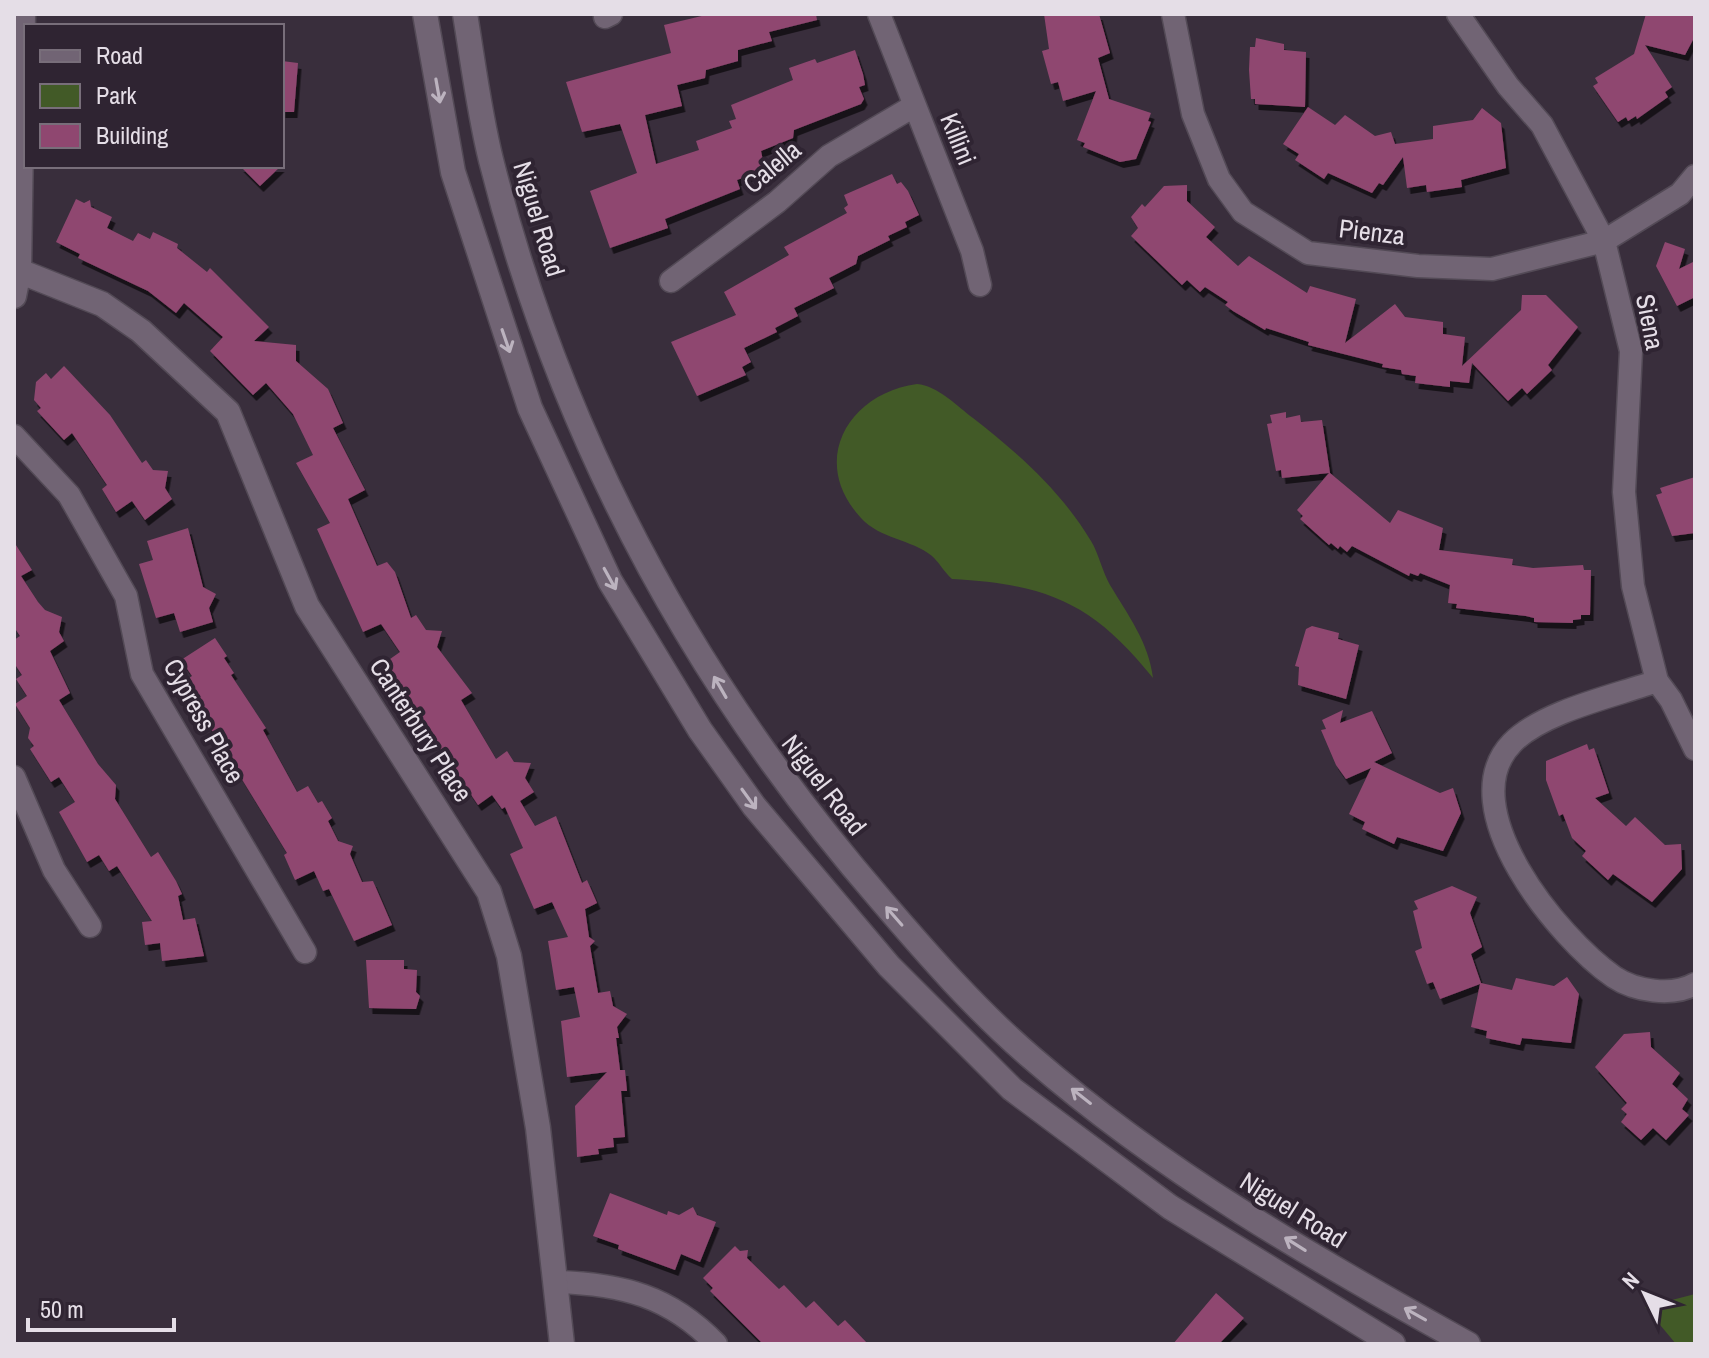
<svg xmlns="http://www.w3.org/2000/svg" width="1709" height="1358" font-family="'Archivo Narrow',sans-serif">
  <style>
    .green { fill: #425a27 }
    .building { fill: #8f4770; filter: url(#shadow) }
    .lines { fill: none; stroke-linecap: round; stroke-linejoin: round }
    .street-casing { stroke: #534a56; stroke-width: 25 }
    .secondary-casing { stroke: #534a56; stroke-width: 27 }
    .street { stroke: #716474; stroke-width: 22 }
    .secondary { stroke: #716474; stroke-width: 24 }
    .oneway { stroke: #bcb3bf }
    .labels { text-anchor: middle; stroke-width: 8; stroke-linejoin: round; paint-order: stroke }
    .street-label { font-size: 26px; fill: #e5dee7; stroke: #2f2432 }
  </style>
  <defs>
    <filter id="shadow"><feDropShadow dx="3.5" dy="6" stdDeviation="0" flood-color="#0009"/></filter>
  </defs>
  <rect width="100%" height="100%" fill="#392e3c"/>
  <path class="green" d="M917,384c21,2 40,22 56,34 45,35 88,73 118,123 8,13 11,30 19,44 18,30 39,58 43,93 -60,-75 -106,-94 -201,-99 -8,-7 -13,-17 -20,-23 -21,-17 -52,-17 -71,-38 -53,-57 -12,-125 56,-134z
    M1695,1294v50h-19l-31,-37z"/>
  <path class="building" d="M710,14h106l1,6 -48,12 3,9 -34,9v11l-32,9 -1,8 -28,7 5,21 -37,9 11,49 43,-14 -3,-9 36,-13 -3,-7 7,-2 -5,-14 62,-25 -4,-12 26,-9 2,4 38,-13 8,24 2,11 -6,2 5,12 -3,5 -67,26 -1,8 -32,13 4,19 -28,10 3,9 -75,30 3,9 -58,20 -20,-57 47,-18 -17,-49 -38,8 -16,-50 105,-29 -7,-28z
    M1044,14h55l11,39 -12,5 11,41 42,14 -3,8 3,1 -15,37 -16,3 -37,-15 2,-4 -8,-3 19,-49 -33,10 -5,-19 -7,2 -9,-33 7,-2z
    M1646,14h49v22l-10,19 -40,-10 27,42 -7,5 3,5 -31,22 -1,-3 -8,5 -2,-4 -8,5 -25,-36 5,-3 -3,-5 39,-24z
    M1256,38l28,6v6l22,2 -1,55 -50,-3v-5h-4l-2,-29 1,-23h5z
    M282,61l16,2 -4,49h-12z
    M1308,107l27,18 10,-10 30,21 16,-4 4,12 38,-5v-13l40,-6 9,-12 19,15 5,45 -45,12 1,7 -35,5 -1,-7 -19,3 -4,-31 -20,28 -4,-2 -7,10 -44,-20 -4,6 -29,-19 4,-6 -16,-10z
    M240,166h41l-21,20z
    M892,174l5,10 4,-2 7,9 11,24 -14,7 2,5 -19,9 2,4 -32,16 -2,8 -27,14 5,10 -40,20 4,8 -23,12 2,4 -33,16 7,14 -9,5 4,8 -49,21 -26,-54 65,-27 -12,-23 65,-37 -5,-8 63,-34 -3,-5 4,-3 -4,-10z
    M1187,185v16l28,26 -9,10 32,29 11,-10 58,37 3,-7 46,13 -11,44 50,-39 10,13 38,5v12l22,3 -3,29 59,-56 1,-15h24l32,32 -30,38 4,5 -25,24 -5,-6 -14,13 -36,-38 -3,20 -19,-2v6l-35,-4 1,-7 -14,-2 -1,-4 -19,-3 1,-3 -75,-19 1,-3 -43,-14 -1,2 -32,-19 -8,-6 3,-3 -23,-15 -5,5 -13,-12 -5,5 -51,-49 7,-8 -7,-11 11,-13 3,3 19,-21z
    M76,199l8,4 6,-3 1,7 21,10 -5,11 26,13 5,-8 12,6 3,-7 25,12 -1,4 30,24 3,-4 59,59 -15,14 42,4v16l32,28 15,34 -10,5 32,62 -17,9 29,67 10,-4 8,10 16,46 5,-3 10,15 16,1 -5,16 35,46 -11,7 35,59 11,-8 7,11 17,1 -6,15 9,14 -14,9 15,25 21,-10 26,67 5,-3 10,23 -12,6 4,28 6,4 -5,5 8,47 12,-2 3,15 14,8 -10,13 2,11h-3l4,32h5l2,21h-6l4,46 -12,1 1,9 -16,2 1,5 -22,3 -2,-51 32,-34 -40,5 -6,-56 19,-4 -6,-30 -18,3 -8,-49 20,-4 -16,-35 -18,7 -24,-55 13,-6 -18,-41 -3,2 -10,-14 -14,10 -95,-141 17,-12 -19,-28 -18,8 -46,-103 13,-6 -34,-60 17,-8 -20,-41 -27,-31 -13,12 -43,-44 13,-14 -39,-34 -8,10 -28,-22 -70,-33 2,-4 -24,-12z
    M1665,242l20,7 -6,20 16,-8v36l-18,9 -21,-40z
    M64,366l46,49 32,48 4,-3 7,10 15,1 -3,17 7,11 -27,21 -13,-19 -16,11 -14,-23 5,-4 -35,-52 -8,7 -27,-29 4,-3 -7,-8 2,-18 10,-9 5,6z
    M1286,412v6l14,-3 1,7 21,-2 8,53 60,50 8,-13 45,18 -4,22 74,9 -1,6 21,3 50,-3 1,5h7l-1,45h-9v4l-8,1v3l-39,-1v-4l-8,-2 -70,-8 1,-4 -9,-1 2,-18 -30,-12 -2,3 -8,-3 -1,3 -57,-30 -5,6 -7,-6 -2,3 -7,-6 -2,2 -29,-26 3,-3 -6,-6 32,-37 -47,5 -1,-8 -5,1 -9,-47 5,-1 -2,-8z
    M1695,477v56l-23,3 -16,-41 6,-2 -2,-5z
    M188,528l15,59 13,7 -7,14 4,14 -33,10 -6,-19 -18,5 -17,-54 14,-4 -6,-19z
    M14,542l18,28 -11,6 17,26 7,8 17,7 -3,15 5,9 -14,10 20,42 -11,7 39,64 18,21 -1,14 36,58 7,-5 18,29 6,13 -4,2 5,24 12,-2 9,38 -42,5 -2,-18 -15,2 -3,-23 10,-1 -35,-55 -8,5 -10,-16 -12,7 -28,-50 16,-10 -16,-25 -8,5 -21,-33 4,-3 -6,-8 2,-10 -15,-24 12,-8 -11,-17 6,-4 -8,-12v-23l6,-4 -6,-9z
    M1312,626l27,7 -1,6 21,6 -13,54 -48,-14 1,-18 -4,-1 11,-37z
    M215,638l12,18 -3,2 10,15 -3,2 35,53 -3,2 34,62 11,-6 10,17 4,-2 10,17 -4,3 10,20 15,5 -3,8 12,28 11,-1 19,44 -38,16 -25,-52 -6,2 -9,-20 -19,9 -11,-25 3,-2 -55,-90 3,-2 -57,-75 14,-10 -11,-16z
    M1343,710l-3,13 32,-12 20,42 -18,9 66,31 13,-5 8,25 -18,38 -46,-14 -3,7 -32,-15 3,-7 -16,-8 22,-46 -25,11 -10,-14 -15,-35 5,-1 -4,-9z
    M1587,744l2,6 5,-2 15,45 -14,5 31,28 9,-9 30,28 16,-1 1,25 -30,33 -39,-28 -5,6 -26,-24 4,-5 -14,-13 -9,-24 -4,2 -13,-36v-19z
    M1452,886l25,11 -7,16 12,34 -11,7 10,29 31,7 4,-12 38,8 13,-9 12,17 -8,49 -49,-5 -2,7 -34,-7 1,-7 -16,-4 9,-43 -40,15 -7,-17 -6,2 -12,-33 7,-3 -9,-37 5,-2 -4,-8z
    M366,960h38v9l13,1 -1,22 4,4 -4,13 -47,-1z
    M1650,1032l1,15 29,26 -8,11 16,15 -6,10 7,6 -23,25 -13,-12 -12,12 -20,-18 6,-8 -6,-5 6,-6 -32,-36 29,-33z
    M610,1193l57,22 1,-4 11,4 14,-8 4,8 19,7 -16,40 -19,-8 -6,16 -57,-21 1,-4 -26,-9z
    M735,1246l5,5 8,-1 -1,8 32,31 5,-4 22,23 8,-7 24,25 7,-6 23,24h-105l-53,-53 3,-3 -10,-10z
    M1216,1293l28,25 -25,26h-46z"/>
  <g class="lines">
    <g class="street-casing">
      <path id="street" d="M879,14l93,237 8,34
        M1173,14l20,100 26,65 24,33 65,41 110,13 74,3 112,-28 76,-47 15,-18
        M1458,14l50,72 34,39 62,116 27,110 -7,141 9,94 24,95
        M605,17l6,-3
        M671,281l106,-79 52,-46 85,-50
        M14,436l55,59 57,101 16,78 163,278
        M1695,749l-24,-49 -14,-19c-42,15 -114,30 -145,62 -62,64 46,195 102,234 21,14 58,20 81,7
        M14,777l40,93 36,56
        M557,1282c65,2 113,14 159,62"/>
    </g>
    <g class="secondary-casing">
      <path id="secondary" d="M425,14l28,158 77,236 80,173 90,149 54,76 135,160 123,123 158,118 223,137
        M465,14c8,48 14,98 26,146 70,278 203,524 390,740 47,55 96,111 151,158 131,114 284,202 436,286
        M19,271l83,33 39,27 87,81 79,194 182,286 20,64 29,172 24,216
        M14,296l5,-25 4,-257"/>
    </g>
    <use href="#street" class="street"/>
    <use href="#secondary" class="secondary"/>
  </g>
  <defs><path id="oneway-shaft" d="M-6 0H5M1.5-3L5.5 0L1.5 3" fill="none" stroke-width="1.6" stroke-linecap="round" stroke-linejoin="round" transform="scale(2)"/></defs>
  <g class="oneway">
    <use href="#oneway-shaft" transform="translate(438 91) rotate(80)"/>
    <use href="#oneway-shaft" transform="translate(506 341) rotate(71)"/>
    <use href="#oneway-shaft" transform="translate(610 579) rotate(61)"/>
    <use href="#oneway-shaft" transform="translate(720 687) rotate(-120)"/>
    <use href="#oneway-shaft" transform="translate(749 799) rotate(54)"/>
    <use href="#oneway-shaft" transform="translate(894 916) rotate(-131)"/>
    <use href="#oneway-shaft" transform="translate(1081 1096) rotate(-142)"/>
    <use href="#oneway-shaft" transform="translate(1295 1244) rotate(-148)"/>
    <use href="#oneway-shaft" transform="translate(1415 1314) rotate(-151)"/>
  </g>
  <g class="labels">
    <g class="street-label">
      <text transform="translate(958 139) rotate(68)" y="9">Killini</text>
      <text transform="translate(772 167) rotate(-40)" y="9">Calella</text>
      <text transform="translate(539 219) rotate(73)" y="9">Niguel Road</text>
      <text transform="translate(1372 232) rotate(7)" y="9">Pienza</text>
      <text transform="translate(1650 322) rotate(79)" y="9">Siena</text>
      <text transform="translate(204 721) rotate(61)" y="9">Cypress Place</text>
      <text transform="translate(421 730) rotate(57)" y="9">Canterbury Place</text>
      <text transform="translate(824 785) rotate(52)" y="9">Niguel Road</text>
      <text transform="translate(1293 1210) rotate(32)" y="9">Niguel Road</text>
    </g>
  </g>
  <rect width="1709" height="1358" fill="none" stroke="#e5dee7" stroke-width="32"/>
  <rect x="24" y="24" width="260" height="144" fill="#2f2432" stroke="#786e7a" stroke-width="2"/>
  <rect x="40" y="50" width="40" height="12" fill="#716474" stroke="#786e7a" stroke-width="2"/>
  <text x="96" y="64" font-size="24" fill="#e5dee7">Road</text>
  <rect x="40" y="84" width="40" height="24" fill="#425a27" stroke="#786e7a" stroke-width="2"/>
  <text x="96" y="104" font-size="24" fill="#e5dee7">Park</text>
  <rect x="40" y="124" width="40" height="24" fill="#8f4770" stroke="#786e7a" stroke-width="2"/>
  <text x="96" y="144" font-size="24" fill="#e5dee7">Building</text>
  <g transform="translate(1645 1294) rotate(313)" stroke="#2f2432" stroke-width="6" paint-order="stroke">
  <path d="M0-6L14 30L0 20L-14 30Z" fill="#e5dee7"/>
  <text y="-12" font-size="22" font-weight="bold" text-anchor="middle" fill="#e5dee7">N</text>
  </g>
  <path d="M28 1318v12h146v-12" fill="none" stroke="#e5dee7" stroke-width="4"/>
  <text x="40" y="1318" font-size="24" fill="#e5dee7" stroke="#2f2432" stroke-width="6" paint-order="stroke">50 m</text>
</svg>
